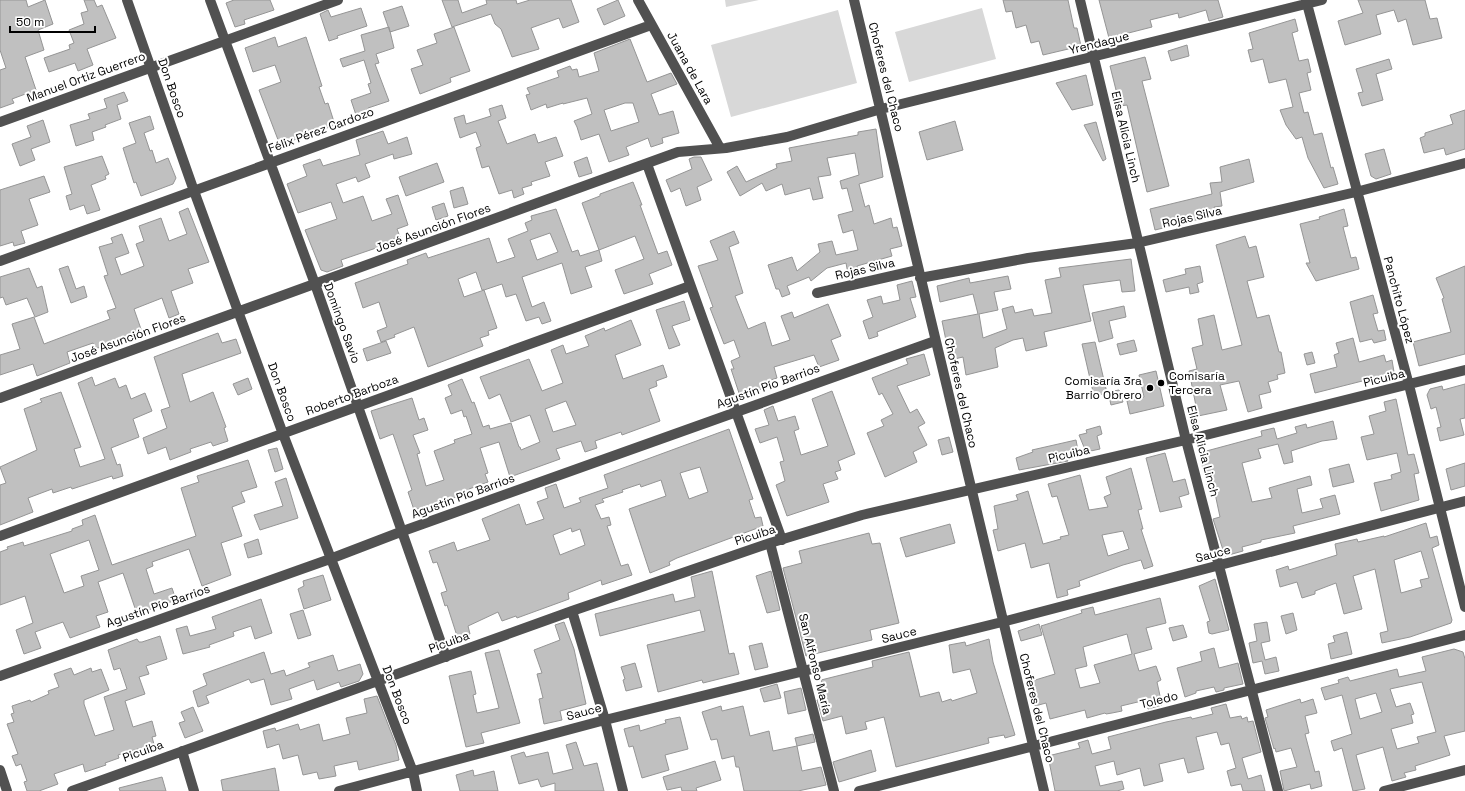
<svg xmlns="http://www.w3.org/2000/svg" width="1465" height="791" font-family="'Space Grotesk',sans-serif">
  <style>
    .green { fill: #d8d8d8 }
    .building { fill: #c0c0c0; stroke: #959595; fill-rule: evenodd }
    .lines { fill: none; stroke-linecap: round; stroke-linejoin: round }
    .minor { stroke: #515151; stroke-width: 10 }
    .poi-dot { fill: #000; stroke: #fff; stroke-width: 1.5 }
    .labels { text-anchor: middle; stroke-width: 4; stroke-linejoin: round; paint-order: stroke }
    .street-label { font-size: 12px; fill: #000; stroke: #fff }
    .poi-label { font-size: 12px; fill: #000; stroke: #fff; text-anchor: start }
  </style>
  <rect width="100%" height="100%" fill="#fff"/>
  <path class="green" d="M725,0h34l-33,7z
    M982,8l14,51 -87,23 -14,-50z
    M838,10l19,73 -126,34 -20,-72z"/>
  <path class="building" d="M0,0h26l2,7 17,-7 8,24 -15,6 6,20 -19,7 11,33 -24,9 2,4 -14,5v-38l6,-2 -6,-18z
    M84,0h10l3,7 5,-2 14,33 -29,11 6,16 -15,6 -3,-8 -26,9 -5,-14 26,-9 -1,-4 5,-2 -5,-13 15,-6 -3,-11 7,-2z
    M234,0h36l4,10 -30,10 1,4 -10,3 -9,-24z
    M442,0h16l4,13 25,-9 -1,-4h30l1,4 13,-4h41l8,22 -16,6 -4,-10 -28,10 8,21 -27,8 -11,-28 -6,-5 -4,-10 -39,13z
    M618,0l7,16 -21,9 -7,-16z
    M1003,0h65l6,28h3l4,18 -38,9 -4,-14 -8,2 -5,-18 -10,3 -4,-17 -6,1z
    M1099,0h119l5,17 -14,4 -3,-11 -27,8 -1,-5 -28,7 2,7 -43,11z
    M1358,0h67l5,19 7,-1 5,20 -29,7 -7,-26 -8,3 -4,-12 -18,5 5,19 -36,11 -7,-24 25,-8z
    M402,6l7,20 -19,6 -7,-20z
    M361,8l6,18 -30,10 1,2 -9,3 -9,-27 8,-4 3,7z
    M1295,19l3,12 -6,2 7,28 9,-2 3,13 -4,1 4,17 -12,3 5,20 4,-1 6,23 8,-2 9,35 2,-1 5,17 -14,4 -16,-30 -6,-21 -6,2 -10,-14 -6,-15 13,-3 -7,-28 -17,4 -6,-24 -12,3 -3,-12 5,-1 -4,-16z
    M389,27l5,21 -18,6 3,9 -4,1 14,37 -21,7 3,8 -13,5 -7,-21 20,-7 -3,-9 3,-1 -7,-23 -21,7 -3,-8 25,-8 -4,-16z
    M454,27l16,44 -20,7 1,4 -31,12 -9,-25 12,-4 -6,-15 20,-7 -3,-9z
    M275,37l3,10 28,-10 16,49 -3,1 6,17 3,-1 7,22 -55,20 -21,-55 22,-8 -6,-17 -22,7 -8,-24z
    M630,39l17,43 24,-9 6,11 -26,10 8,21 14,-4 6,22 -17,5 1,5 -12,4 -3,-9 -22,9 3,8 -20,7 -10,-28 -18,6 -4,-13 -3,-6 18,-7 -5,-16 -24,6v-1l-16,5 -1,-4 -15,6 -5,-15 4,-1 -3,-6 32,-11 -2,-6 13,-5 2,4 5,-1 2,8 20,-6 -5,-18zM625,103h8l6,19 -28,9 -7,-21z
    M1187,45l2,11 -18,5 -3,-10z
    M1145,57l6,22 -9,2 27,105 -22,6 -20,-87 -7,1 -10,-40z
    M1389,59l3,10 -16,5 7,26 -21,6 -4,-13 5,-1 -7,-23z
    M1086,75l7,30 -21,5 -16,-27z
    M124,92l4,9 -11,4 4,14 -16,6 1,2 -14,5 2,8 -18,6 -6,-21 20,-6 -2,-5 19,-6 -3,-9z
    M502,105l4,13 -8,3 9,23 28,-10 3,9 18,-6 7,19 -18,6 5,14 -19,6 1,3 -10,3 2,6 -10,4 -2,-8 -13,4 -10,-28 -7,2 -6,-20 5,-2 -5,-14 -16,6 -6,-20 10,-3 2,9 25,-8 -2,-7z
    M1465,110v39l-19,6 -2,-7 -20,5 -4,-15 5,-2v-3l28,-9 -3,-9z
    M150,116l4,13 -10,4 6,18 2,-1 4,13 12,-5 8,20 -3,6 -32,12 -5,-14 -2,1 -11,-35 13,-5 -7,-20z
    M43,120l7,22 -19,7 4,11 -15,6 -8,-22 19,-7 -4,-11z
    M955,121l8,29 -36,10 -8,-28z
    M1096,122l10,37 -3,2 -19,-36z
    M876,129l7,48 -24,7 6,23 4,-2 5,19 17,-6 2,10 4,-1 5,19 -12,3 2,7 -35,10 1,5 -10,3 -2,-11 -19,5 -16,13 -2,-4 -22,9 3,8 -8,3 -3,-8h-3l-8,-24 24,-8 5,14 23,-19 -2,-8 14,-3 4,14 22,-5 -5,-20 -10,3 -5,-18 15,-4 -6,-23 -5,1 -2,-8 19,-6 -4,-22 -28,5 4,17 -13,2 5,21 -10,2 -3,-12 -25,7 -3,-11 -16,7 -4,-8 -22,13 -13,-24 10,-6 9,16 31,-14 -1,-4 16,-3 -3,-13 69,-13v-3z
    M383,131l5,13 19,-7 5,17 -18,5 -1,-5 -28,10 5,13 -12,5 -2,-5 -20,7 7,19 20,-7 9,25 20,-7 -6,-15 12,-4 10,30 -11,4 3,8 -9,3 2,6 -10,4 -1,-4 -41,14 2,6 -16,6 -6,-2 -16,-40 32,-11 -6,-17 -33,11 -11,-29 20,-8 -4,-11 17,-6 3,7 37,-11 -4,-15z
    M1384,149l7,25 -15,5 -5,-3 -6,-22z
    M102,156l7,18 -4,2 1,3 -15,6 9,25 -13,4 -3,-9 -14,5 -4,-14 6,-2 -8,-27z
    M587,157l5,16 -13,4 -5,-15z
    M694,157h7l11,23 -15,7 4,13 -15,6 -6,-18 -9,4 -5,-12 26,-11 -3,-10z
    M1249,159l5,23 -34,10 2,14 -8,1 2,8 -61,15 -5,-21 62,-15 -2,-11 12,-1 -2,-15z
    M437,163l7,19 -38,14 -7,-19z
    M44,176l6,16 -21,7 9,26 -17,6 4,12 -11,3 -1,-4 -13,4v-56z
    M633,182l9,23h-2l18,49 9,-3 5,14 -23,9 4,10 -29,10 -9,-24 29,-11 -9,-23 -36,14 -17,-47 18,-7v-2z
    M463,187l5,17 -14,4 -4,-17z
    M444,203l4,13 -12,4 -4,-13z
    M188,208l21,54 -21,7 5,14 -22,8 8,23 -10,4 -7,-20 -28,11 8,23 -47,17 -2,-6 -26,9 3,11 -33,13 -4,-12 -33,11v-20l20,-6 -8,-25 22,-7 10,27 66,-25 -3,-8 9,-3 -12,-32 4,-1 -9,-28 14,-4 -2,-5 11,-4 7,19 -14,5 6,17 23,-9 -8,-22 8,-3 -5,-15 22,-8 8,23 18,-7 -8,-22z
    M556,209l16,43 6,-2 2,6 19,-6 3,11 -17,6 7,20 -21,7 -9,-31 -40,14 10,30 12,-5 7,19 -9,3 -3,-7 -13,4 -10,-27 -10,3 -4,-13 -18,6 13,38 -9,3 1,4 -9,3 3,8 -55,21 -14,-40 -20,8 1,2 -14,5 -4,-11 10,-4 -8,-25 -16,6 -8,-25 53,-19 -1,-4 19,-7 2,5 61,-20 8,25 18,-6 -7,-18 20,-8 -3,-8 7,-3 -1,-4zM550,233l8,19 -21,8 -7,-20zM476,272l6,18h2l-20,7 -6,-18z
    M1344,209l4,17 -5,1 8,31 5,-1 3,12 -43,12 -10,-18h4l-10,-39 20,-5 -1,-2z
    M734,231l5,12 -10,4 14,46 -8,3 13,33 17,-7 7,24 18,-6 -9,-24 11,-4 2,6 34,-14 13,32 -10,4 8,20 -20,7 -5,-12 -40,12 3,11 -12,4 2,5 -27,9 -9,-27h3l-3,-8 9,-4 -6,-17 -10,4 -14,-36 3,-1 -15,-41 20,-6 -8,-19z
    M1245,236l4,12 7,-2 8,31 -17,4 10,37 12,-3 10,37h2l4,21 -8,2 1,4 -10,3 3,10 -12,3 3,13 -14,4 -9,-31 -19,4 7,25 -29,6 -9,-45 8,-2 -5,-21 11,-3 -5,-26 16,-4 8,35 20,-5 -26,-100z
    M1131,259l4,32 -13,1 -2,-12 -37,5 8,36 -47,11 3,14 -21,5 -3,-13 -10,2 -18,8 3,19 -32,8 -3,-18 -13,3 -8,-39 36,-7 -5,-20 -33,8 -3,-16 32,-8 1,5 38,-7 3,13 -17,3 4,18 -19,4 4,24 24,-9 -5,-20 11,-3 2,7 17,-4 2,7 18,-3 -7,-33 16,-3 -2,-9z
    M68,266l8,23 8,-3 3,11 -16,6 -12,-34z
    M1200,266l3,16 -6,2 2,8 -9,2 -1,-7 -23,5 -3,-12 23,-6 -1,-5z
    M1465,266v88l-46,12 -6,-24 38,-10 -9,-33 2,-1 -8,-20z
    M29,268l8,20 5,-2 6,26 -13,5 -8,-19 -21,7 -3,-8 -3,1v-21z
    M912,281l4,16 -6,1 6,19 -39,15 1,4 -9,3 -6,-18 10,-4 -6,-17 14,-4 2,8 17,-4 -3,-15z
    M1373,295l5,18 -5,1 5,17 6,-1 2,10 -12,3 -2,-4 -12,3 -10,-40z
    M684,301l6,19 -18,6 8,19 -11,4 -13,-39z
    M1124,306l2,11 -17,4 4,17 -14,4 -7,-29z
    M631,320l10,25 -26,10 8,24 40,-14 4,12 -11,4 1,5 -8,3 11,32 -38,14 -1,-3 -26,9 2,7 -12,4 -4,-11 -25,8 4,10 -50,18 -11,-35 -19,6 8,25 -3,1 3,8 -19,7 1,4 -56,17 -6,-18 4,-2 -19,-56 -13,5 -9,-28 41,-13 7,22 5,-2 4,12 -15,5 7,18 -3,1 9,32 18,-6 -10,-29 21,-8 -1,-3 18,-6 -6,-18 -2,1 -2,-7 -11,4 -6,-16 7,-3 -4,-10 14,-6 10,24 2,-1 9,25 6,-2 1,4 21,-6 8,24h1l1,3 19,-8 -10,-27 -19,7 -11,-28 -11,5 -9,-22 49,-18 13,32 21,-8 -12,-33 12,-5 3,9 23,-8 -4,-10 19,-8 1,3zM566,401l10,24 -23,7 -8,-23z
    M218,333l4,10 14,-4 5,14 -59,21 8,28 23,-10 13,35 -2,1 4,13 -15,5 -2,-4 -21,7 1,3 -21,8 -4,-13 -18,7 -5,-16 24,-10 -6,-18 9,-3 -16,-50z
    M1353,338l6,24 25,-7 2,7 6,-2 3,18 -12,4 -1,-6 -67,17 -5,-19 27,-7 -3,-12 5,-2 -3,-10z
    M1134,340l3,11 -17,4 -3,-11z
    M386,341l5,12 -24,8 -4,-12z
    M1095,342l12,51 -13,3 -12,-52z
    M1312,352l3,11 -8,2 -3,-11z
    M924,354l6,21 -33,11 13,27 7,-4 8,14 -7,4 9,18 -14,7 4,10 -32,15 -18,-44 17,-7 -3,-6 12,-6 -11,-21 -3,2 -7,-17 36,-14 -2,-5z
    M1156,371l8,35 -34,8 -3,-13 17,-4 -5,-22z
    M92,377l3,9 20,-8 4,10 7,-3 5,14 14,-6 7,18 -19,8 6,18 -28,11 6,17 3,-1 3,12 -10,3 -1,-3 -40,13 -1,-2 -18,6 -1,-4 -24,9 5,14 -33,13v-40l6,-2 -6,-16 37,-17 -13,-41 18,-7 -2,-3 21,-7 20,55 -7,2 6,18 25,-8 -27,-76z
    M248,378l4,11 -14,6 -5,-11z
    M1465,384v34l-5,1 4,16 -24,6 -3,-13 4,-1 -5,-20 -5,2 -4,-14 3,-6 12,-3 1,4z
    M1119,390l4,12 -12,3 -3,-13z
    M832,391l23,63 -17,7 3,9 -6,2 3,7 -15,5 6,18 -42,14 -11,-31 9,-4 -5,-19 4,-1 -7,-24 -17,6 -5,-14 14,-4 -5,-15 9,-4 5,15 17,-5 4,13 -5,2 7,24 27,-9 -16,-47z
    M1396,399l12,56 6,-1 5,19 -5,1 5,26 -38,11 -7,-28 18,-4 -1,-4 10,-3 -4,-19 -30,7 -6,-23 13,-3 -5,-18 17,-5 -2,-9z
    M1333,421l4,18 -15,2 -31,10 2,11 -9,2 -6,-20 -20,5 3,9 -19,5 10,39 20,-4 -3,-10 41,-12 2,9 -15,4 5,24 21,-5 -3,-9 15,-4 5,19 -47,12 2,7 -34,7v2l-19,5 1,4 -18,5 -12,-37 7,-2 -7,-33 -6,1 -8,-32 63,-17 -1,-5 13,-3 3,11 20,-6 -2,-6 11,-3 1,4z
    M1100,426l2,8 -5,2 3,13 -14,3 -7,-17 8,-2 -1,-3z
    M729,429l24,70 -4,1 6,18 6,-1 2,9 -86,32 -8,4 1,3 -20,8 -21,-64 37,-13 -5,-16 -20,7 -1,-3 -18,6 1,2 -21,7 2,3 -9,3 6,14 8,-2 2,8 -4,1 14,40 7,-2 4,11 -30,10 -1,-5 -33,13 1,6 -52,19 -1,-2 -14,5 -4,-9 -30,14 2,8 -12,5 -11,-34 -2,1 -4,-13 6,-2 -10,-29 -4,1 -4,-12 25,-9 3,9 33,-11 -8,-21 37,-15 7,21 18,-6 -7,-17 11,-4 -3,-10 11,-4 8,24 17,-6 -2,-4 29,-10 -4,-13zM700,467l8,25 -19,7 -9,-26zM571,528l1,4 8,-3 5,16 -25,10 -7,-20z
    M949,437l4,15 -11,3 -4,-15z
    M1076,440l3,16 -12,3 1,2 -49,9 -3,-12 17,-6 -1,-2z
    M277,448l6,21 -8,3 -7,-22z
    M1165,453l8,29 12,-3 4,15 -10,3 3,10 -22,5 -14,-54z
    M248,460l9,27 -16,5 4,10 -13,5 10,29 -21,7 10,32 -29,11 -13,-37 -37,13 1,4 -7,3 8,25 18,-6 4,12 -39,14 -14,-41 -25,9 10,30 -12,4 4,11 -30,11 -7,-16 -28,10 6,16 -17,6 -8,-24 17,-7 -8,-27 -25,9v-53l8,-3 -1,-2 16,-5 1,4 48,-15v-2l11,-4 -1,-5 13,-5 17,50 84,-29 -15,-48 18,-6 -2,-6zM89,540l10,30 -18,6 3,10 -20,7 -14,-39z
    M1465,463v23l-14,4 -5,-21z
    M1349,464l5,18 -21,5 -4,-18z
    M1131,468l11,41 -4,1 5,19h-2l12,37 -9,3 -3,-9 -18,5 -44,16 1,5 -13,4 1,5 -11,3 -8,-35 -18,5 -6,-25 -27,8 -5,-21 5,-1 -4,-23 24,-6 -2,-5 12,-4 15,53 18,-5 -1,-2 9,-2 -12,-39 -5,1 -4,-13 32,-9 9,35 19,-3 -4,-10 7,-3 -5,-17zM1123,531l6,18 -21,7 -6,-21z
    M286,478l12,40 -38,12 -6,-15 29,-9 -8,-24z
    M1426,523l4,15 7,-2 2,9 -7,3 20,72 -1,3 -41,14 -28,6 -2,-10 8,-2 -13,-62 -22,7 9,33 -18,5 -8,-31 -21,8v3l-13,4 -5,-16 -17,5 -4,-17 12,-4 1,4 48,-15 -2,-11 22,-5 1,3 26,-6v1zM1421,551l8,27 -9,2 2,7 -21,6 -7,-33z
    M950,524l5,19 -49,14 -6,-19z
    M869,533l3,11 8,-1 19,80 -29,7 2,10 -66,16 -23,-88 19,-5 -3,-12z
    M258,539l4,15 -14,4 -4,-14z
    M712,571l17,83 5,-1 5,21 -36,9 -1,-3 -44,12 -11,-47 58,-14 -5,-21 -100,26 -5,-22 78,-20 2,8 20,-5 -4,-20z
    M771,571l9,39 -13,3 -11,-37z
    M323,575l8,25 -27,9 -6,-20 6,-3 -1,-5z
    M1215,579l14,51 -17,4 -3,-1 -2,-11 3,-1 -11,-35z
    M1160,598l6,25 -20,5 6,21 -18,5 5,17 17,-5 5,14 -4,2 5,23 -14,4 -2,-9 -25,6 1,5 -10,2 -6,1 -1,-1 -18,5 -2,-8 -35,9 -4,-16 -11,3 -4,-13 4,-1 -3,-11 23,-7 -14,-48 41,-13 -1,-3 12,-3 2,8zM1127,634l5,20 -38,11 6,18 -20,5 -5,-19 12,-3 -4,-19z
    M261,599l11,34 -17,6 -4,-13 -18,6 1,4 -25,9 1,2 -27,7 -7,-25 11,-3 3,10 26,-7 -4,-12z
    M303,610l8,25 -13,4 -8,-25z
    M1293,613l4,17 -11,4 -5,-18z
    M564,622l10,27 12,55 -26,7 2,9 -18,4 -5,-25 4,-1 -6,-24 5,-1 -8,-23 26,-10 -5,-15z
    M1267,622l3,19 -9,2 4,17 11,-3 3,14 -14,3 -3,-13 -9,2 -4,-20 8,-2 -3,-17z
    M1039,624l3,11 -21,6 -3,-10z
    M1183,625l4,12 -14,4 -4,-13z
    M1347,632l5,22 -21,5 -3,-15 7,-2 -2,-6z
    M160,636l7,23 -21,7 3,8 -10,3 6,17 -20,7 8,26 19,-6 4,15 -4,1 3,11 -12,4 -2,-4 -23,7 1,3 -14,5 1,2 -21,7 -2,-8 -29,10 4,10 -19,7h-12l-3,-9 3,-1 -6,-17 -5,2 -4,-10 6,-2 -11,-30 7,-2 -3,-8 3,-1 -2,-7 18,-6 1,2 18,-8 -1,-3 11,-4 -5,-13 17,-6 3,7 17,-7 1,4 9,-3 8,21 -25,10v4l11,32 19,-6 -10,-33 23,-8 -7,-21 -6,2 -6,-20 29,-11 2,3h3z
    M989,639l4,23 22,73 -10,3 -1,-3 -16,3 1,5 -93,24 -12,-50 -19,5 2,7 -21,5 -4,-18 -19,5 -6,-21 9,-2 -5,-18 52,-13 -1,-6 37,-9 11,45 19,-5 3,10 9,-3 1,2 25,-8 -7,-24 -17,4 -4,-28 16,-3 1,4z
    M762,643l6,24 -13,3 -6,-24z
    M1214,648l5,20 19,-5 5,21 -19,4v2l-8,2 -2,-5 -18,4v2l-11,4 -8,-29 25,-7 -2,-9z
    M1454,649l9,3 2,7v72l-21,5 6,19 -35,11 1,4 -12,3 2,4 -14,4 -9,-34 -27,8 9,34 -12,2 -11,-43 -8,3 -3,-10 21,-7 -10,-39 -17,5 -4,-12 18,-5 -1,-3 10,-3 2,4 47,-12 2,8 27,-6 -4,-14zM1422,682l14,50 -19,5 2,6 -22,6 -6,-20 22,-6 -2,-8 3,-1 -4,-11 -14,4 -6,-18zM1376,693l6,19 -22,7 -5,-20z
    M499,650l21,73 -39,10 3,10 -18,4 -17,-71 22,-5 5,23 -3,1 4,18 22,-5 -14,-55z
    M264,652l7,22 13,-4 2,6 24,-9 -2,-4 25,-8 5,16 22,-7 3,10 -4,7 -18,6 -2,-5 -22,8 -3,-10 -25,9 3,10 -21,6 -7,-26 -13,4 -2,-4 -43,17 3,7 -11,4 -5,-16 14,-6 -4,-11z
    M635,663l7,24 -16,4 -3,-11 2,-1 -4,-12z
    M777,684l4,14 -17,4 -4,-13z
    M801,688l5,22 -18,4 -4,-22z
    M377,696l19,49 3,15 -40,10 -2,-9 -23,5 2,10 -17,3 -2,-7 -14,3 -5,-20 -15,4 -4,-15 -12,4 -4,-17 12,-3 1,3 22,-7 2,6 19,-6 4,17 27,-7 -4,-16 21,-5 -3,-14z
    M1300,699l1,4 12,-4 4,14 -12,3 4,17 -4,1 10,38 4,-1 3,15 -11,3 -1,-5 -26,7 -4,-20 17,-4 -6,-19 -15,4 -1,-4 -1,1 -9,-31 3,-1 -2,-7z
    M1226,704l4,14 11,-2 1,3 5,-2 1,5 5,-1 8,31 -19,6 6,21 13,-4 4,16h-22l-2,-7 -10,2 -4,-15 9,-3 -7,-25 -8,2 -4,-13 -21,5 8,32 -16,4 -4,-15 -25,6 4,17 -19,5 -4,-18 -23,7 -3,-14 -19,5 5,20 22,-5 2,8 -7,2h-62l-7,-35 32,-8 -2,-5 10,-3 4,14 19,-5 -3,-12 58,-15 25,-5 1,2 21,-5 -2,-6z
    M721,706l1,5 21,-5 7,30 19,-5 4,20 24,-5 5,25 19,-4 5,18 -28,6h-54l-5,-24h-3l-2,-11 -12,3 -5,-20 -6,1 -9,-28z
    M193,707l10,24 -18,7 -6,-15 6,-2 -4,-9z
    M680,717l8,32 -23,6 4,15 -27,8 -9,-32 -4,1 -5,-18 15,-4 1,6 26,-8 -1,-3z
    M813,734l2,8 -18,4 -2,-8z
    M576,742l8,24 13,-3 7,28h-49v-8l-14,4 -3,-8 -19,5 -8,-28 13,-4 2,5 22,-5 5,22 20,-5 -7,-24z
    M871,750l5,21 -37,11 -6,-20z
    M715,761l6,19 -25,8 1,3h-15l-1,-4 -14,3 -4,-13z
    M275,768l4,23h-56l-2,-11z
    M473,770l1,6 20,-5 4,20h-38l-4,-16z
    M162,777l4,14h-46l-1,-3z"/>
  <g class="lines">
    <path class="minor" d="M127,0l67,191 89,243 130,338 4,19
      M210,0l105,284 131,373
      M638,0l82,148
      M854,0l190,791
      M1080,0l106,440 92,351
      M1306,0l103,385 56,222
      M0,122l338,-122
      M647,164l135,376
      M0,261l651,-236
      M920,278l108,-20 109,-15 219,-51 109,-29
      M817,293l101,-23
      M0,398l678,-246 48,-4 61,-11 94,-28 441,-109
      M0,536l690,-250
      M770,543l64,248
      M572,611l33,109 18,71
      M0,676l330,-117 73,-28 532,-190
      M182,751l12,40
      M0,770l7,21
      M72,791l500,-180 198,-68 92,-28 324,-75 279,-70
      M339,791l266,-71 397,-98 463,-121
      M859,791l606,-156
      M1384,791l81,-21"/>
  </g>
  <g class="poi-dot">
    <circle cx="1161" cy="383" r="4"/>
    <circle cx="1150" cy="388" r="4"/>
  </g>
  <g class="labels">
    <g class="street-label">
      <text transform="translate(1099 43) rotate(-14)" y="4">Yrendague</text>
      <text transform="translate(690 68) rotate(61)" y="4">Juana de Lara</text>
      <text transform="translate(86 77) rotate(-20)" y="4">Manuel Ortiz Guerrero</text>
      <text transform="translate(886 77) rotate(76)" y="4">Choferes del Chaco</text>
      <text transform="translate(172 88) rotate(71)" y="4">Don Bosco</text>
      <text transform="translate(321 130) rotate(-20)" y="4">Félix Pérez Cardozo</text>
      <text transform="translate(1126 137) rotate(77)" y="4">Elisa Alicia Linch</text>
      <text transform="translate(1192 217) rotate(-13)" y="4">Rojas Silva</text>
      <text transform="translate(433 228) rotate(-20)" y="4">José Asunción Flores</text>
      <text transform="translate(865 269) rotate(-13)" y="4">Rojas Silva</text>
      <text transform="translate(1399 300) rotate(75)" y="4">Panchito López</text>
      <text transform="translate(342 323) rotate(70)" y="4">Domingo Savio</text>
      <text transform="translate(128 338) rotate(-20)" y="4">José Asunción Flores</text>
      <text transform="translate(1384 378) rotate(-14)" y="4">Picuiba</text>
      <text transform="translate(768 386) rotate(-20)" y="4">Agustín Pío Barrios</text>
      <text transform="translate(282 392) rotate(70)" y="4">Don Bosco</text>
      <text transform="translate(961 393) rotate(77)" y="4">Choferes del Chaco</text>
      <text transform="translate(352 395) rotate(-20)" y="4">Roberto Barboza</text>
      <text transform="translate(1203 451) rotate(75)" y="4">Elisa Alicia Linch</text>
      <text transform="translate(1069 454) rotate(-13)" y="4">Picuiba</text>
      <text transform="translate(463 496) rotate(-20)" y="4">Agustín Pío Barrios</text>
      <text transform="translate(755 535) rotate(-18)" y="4">Picuiba</text>
      <text transform="translate(1213 554) rotate(-15)" y="4">Sauce</text>
      <text transform="translate(158 606) rotate(-19)" y="4">Agustín Pío Barrios</text>
      <text transform="translate(899 635) rotate(-14)" y="4">Sauce</text>
      <text transform="translate(449 642) rotate(-20)" y="4">Picuiba</text>
      <text transform="translate(815 664) rotate(76)" y="4">San Alfonso María</text>
      <text transform="translate(397 695) rotate(69)" y="4">Don Bosco</text>
      <text transform="translate(1159 700) rotate(-14)" y="4">Toledo</text>
      <text transform="translate(1037 708) rotate(76)" y="4">Choferes del Chaco</text>
      <text transform="translate(584 712) rotate(-15)" y="4">Sauce</text>
      <text transform="translate(143 751) rotate(-20)" y="4">Picuiba</text>
    </g>
    <g class="poi-label">
      <text x="1169" y="380">Comisaría<tspan x="1169" dy="14">Tercera</tspan></text>
      <text x="1142" y="385" text-anchor="end">Comisaría 3ra<tspan x="1142" dy="14">Barrio Obrero</tspan></text>
    </g>
  </g>
  <path d="M10 26v6h85v-6" fill="none" stroke="#000000" stroke-width="2"/>
  <text x="16" y="26" font-size="12" fill="#000000" stroke="#ffffff" stroke-width="3" paint-order="stroke">50 m</text>
</svg>
